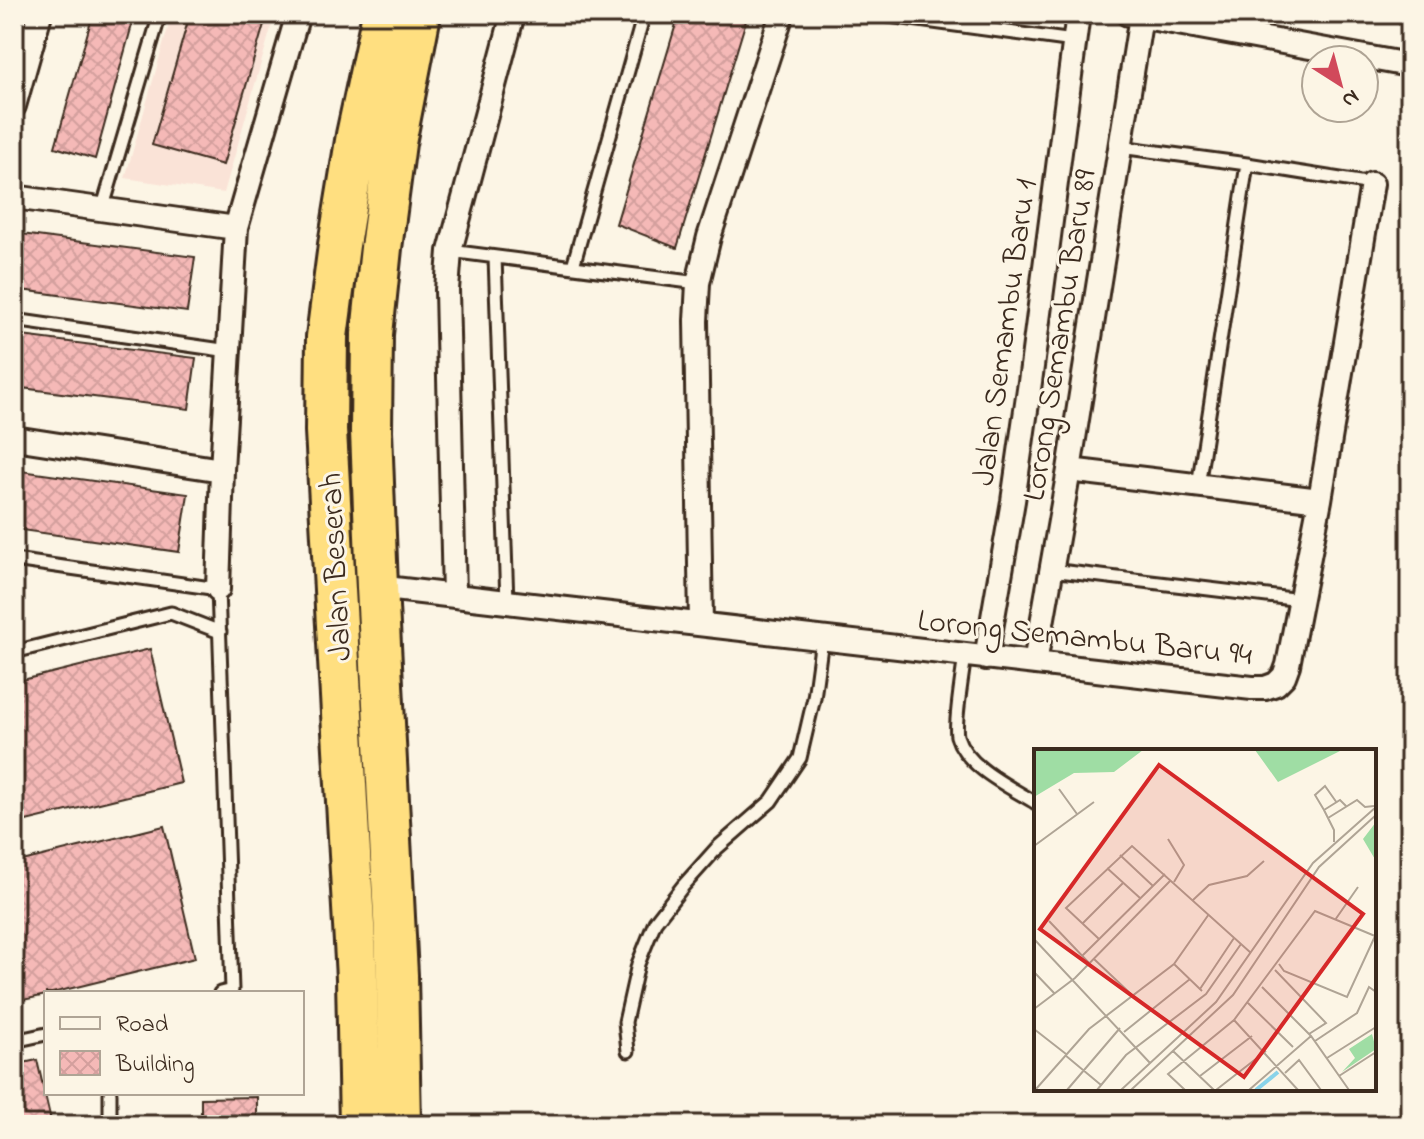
<svg xmlns="http://www.w3.org/2000/svg" width="1424" height="1139" font-family="'Indie Flower',sans-serif">
  <style>
    .built { fill: #fae3d7 }
    .building { fill: url(#building-cross-hatch); stroke: #3b2a1e; stroke-width: 2 }
    .lines { fill: none; stroke-linecap: round; stroke-linejoin: round }
    .lane-casing { stroke: #3b2a1e; stroke-width: 17 }
    .street-casing { stroke: #3b2a1e; stroke-width: 28 }
    .highway-casing { stroke: #3b2a1e; stroke-width: 46 }
    .lane { stroke: #fcf5e5; stroke-width: 11 }
    .street { stroke: #fcf5e5; stroke-width: 22 }
    .highway { stroke: #ffdf80; stroke-width: 40 }
    .labels { text-anchor: middle; stroke-width: 6; stroke-linejoin: round; paint-order: stroke }
    .street-label { font-size: 32px; fill: #3b2a1e; stroke: #fcf5e5 }
    .inset-river { fill: none; stroke: #89d3e9; stroke-width: 4 }
    .inset-road { fill: none; stroke: #afa495; stroke-width: 2 }
    .view { fill: #d62828; fill-opacity: 0.15; stroke: #d62828; stroke-width: 4 }
    .inset-edge { fill: none; stroke: #3b2a1e; stroke-width: 4 }
  </style>
  <defs>
    <pattern id="building-cross-hatch" width="8" height="8" patternUnits="userSpaceOnUse" patternTransform="scale(2)"><rect width="8" height="8" fill="#f5b9b7"/><path d="M0 0l8 8M0 8l8-8" fill="none" stroke="#d39f9d"/></pattern>
  </defs>
  <rect width="100%" height="100%" fill="#fcf5e5"/>
  <filter id="ink" filterUnits="userSpaceOnUse"><feTurbulence type="fractalNoise" baseFrequency=".0125" numOctaves="2"/><feDisplacementMap in="SourceGraphic" scale="16" xChannelSelector="R" yChannelSelector="G"/><feConvolveMatrix kernelMatrix="1 2 1 2 8 2 1 2 1" color-interpolation-filters="sRGB"/></filter>
  <g filter="url(#ink)">
    <path class="built" d="M172,14h103l-51,179 -99,-15z"/>
    <path class="building" d="M93,14h42l-40,145 -40,-12z
      M190,14h77l-44,151 -71,-20z
      M679,14h69l-71,234 -61,-24z
      M14,233l181,24 -8,55 -173,-23z
      M14,335l182,23 -7,51 -175,-22z
      M14,470l174,24 -9,58 -165,-23z
      M150,649l31,134 -167,41v-142z
      M164,826l31,132 -143,35h-6v2l-32,7v-139z
      M37,1060l15,65h-38v-60z
      M257,1097v28h-56v-27z"/>
    <g class="lines">
      <g class="lane-casing">
        <path id="lane" d="M874,14l200,27
          M1120,147l127,17 125,20
          M102,210l58,-196
          M450,251l248,32
          M495,257l12,345
          M573,266l71,-252
          M14,320l215,31
          M1198,486l49,-322
          M14,560l204,29 14,401 -12,3
          M1051,570l250,30
          M14,652l157,-39 49,19
          M965,655c-2,17 -11,68 -8,81 9,31 53,51 79,67
          M14,1041l32,-7
          M628,1051l-3,-29 13,-58 17,-42 28,-36 34,-38 54,-47 29,-43 14,-60 8,-59
          M110,1093v32"/>
      </g>
      <g class="street-casing">
        <path id="street" d="M1128,14l281,51
          M14,106l26,-92
          M14,197l222,31
          M14,438l208,32
          M1069,470l251,30
          M377,587l875,101h13l11,-4 8,-8 4,-11 32,-165 52,-316
          M218,589l4,-119 14,-242 62,-214
          M454,596l-7,-306 3,-39 63,-237
          M701,624l-5,-303 2,-38 11,-46 73,-223
          M986,658l27,-157 17,-119 48,-368
          M1035,663l34,-193 72,-454"/>
      </g>
      <g class="highway-casing">
        <path id="highway" d="M360,1125l-3,-147 -31,-547 1,-94 12,-92 18,-110 26,-121
          M400,1125l-3,-150 -20,-388 -6,-156 1,-97 9,-86 14,-105 25,-129"/>
      </g>
      <use href="#lane" class="lane"/>
      <use href="#street" class="street"/>
      <use href="#highway" class="highway"/>
    </g>
  </g>
  <g class="labels">
    <g class="street-label">
      <text transform="translate(1003 332) rotate(-82)" y="11">Jalan Semambu Baru 1</text>
      <text transform="translate(1058 335) rotate(-81)" y="11">Lorong Semambu Baru 89</text>
      <text transform="translate(334 567) rotate(-93)" y="11">Jalan Beserah</text>
      <text transform="translate(1085 636) rotate(6)" y="11">Lorong Semambu Baru 94</text>
    </g>
  </g>
  <g transform="translate(1034 749)">
    <rect width="342" height="342" fill="#fcf5e5"/>
    <path d="M0,1h109l-29,22 -40,1 -40,24zM221,1h87l-64,32zM342,73v39l-13,-22z" fill="#9fdda4"/>
    <path d="M338,285l4,15 -34,23 13,-14 -6,-9z" fill="#9fdda4"/>
    <path class="inset-river" d="M222,341l22,-18"/>
    <path class="inset-road" d="M25,40l18,25M290,61l-9,-15 10,-9 12,17M294,69l29,-18 8,7 9,-1M134,90l16,26 -10,17M300,93v-12l-10,-20 16,-10 6,6M0,97l60,-44M86,106l33,31M73,119l33,30M159,151l16,-15 38,-9 17,-15M301,171l23,-33M15,172l41,43M48,175l41,-41M0,190l116,124M65,190l-33,-31 66,-62 119,107M48,207l83,-82M60,210l38,36M140,215l28,27M245,215l5,7 63,26 29,-63M241,221l51,53 -17,11M0,223l21,22M228,238l49,49 38,54M166,240l34,-51M214,254l45,44M0,260l41,-31 96,-98M200,271l64,70M0,280l32,25M90,283l66,-53M281,292l42,-28 12,-26 7,5M139,302l41,39M31,306l36,30M293,309l49,-31M251,324l14,-13 22,30M166,327l52,-40M305,327l37,-24M2,340l53,-60 85,-65 35,-50M33,341l53,-62M63,341l29,-35 80,-61 35,-50M87,341l95,-88 97,-139 63,-56M97,341l102,-95 86,-128 57,-52M151,341l-17,-16 66,-54 81,-109 60,25M182,341l50,-39M215,341l62,-54"/>
    <path class="view" d="M125,16l204,149 -119,163 -204,-148z"/>
    <rect width="342" height="342" class="inset-edge"/>
  </g>
  <rect width="1424" height="1139" fill="none" stroke="#fcf5e5" stroke-width="48"/>
  <rect x="24" y="24" width="1376" height="1091" fill="none" stroke="#3b2a1e" stroke-width="3" filter="url(#ink)"/>
  <rect x="44" y="991" width="260" height="104" fill="#fcf5e5" stroke="#afa495" stroke-width="2"/>
  <rect x="60" y="1017" width="40" height="12" fill="#fcf5e5" stroke="#afa495" stroke-width="2"/>
  <text x="116" y="1031" font-size="24" fill="#3b2a1e">Road</text>
  <rect x="60" y="1051" width="40" height="24" fill="url(#building-cross-hatch)" stroke="#afa495" stroke-width="2"/>
  <text x="116" y="1071" font-size="24" fill="#3b2a1e">Building</text>
  <g transform="translate(1340 84) rotate(144)"><circle r="38" fill="#fcf5e5" stroke="#afa495" stroke-width="2"/>
  <path d="M0-6L14 30L0 20L-14 30Z" fill="#d1495b"/>
  <text y="-12" font-size="22" font-weight="bold" text-anchor="middle" fill="#3b2a1e">N</text>
  </g>
</svg>
